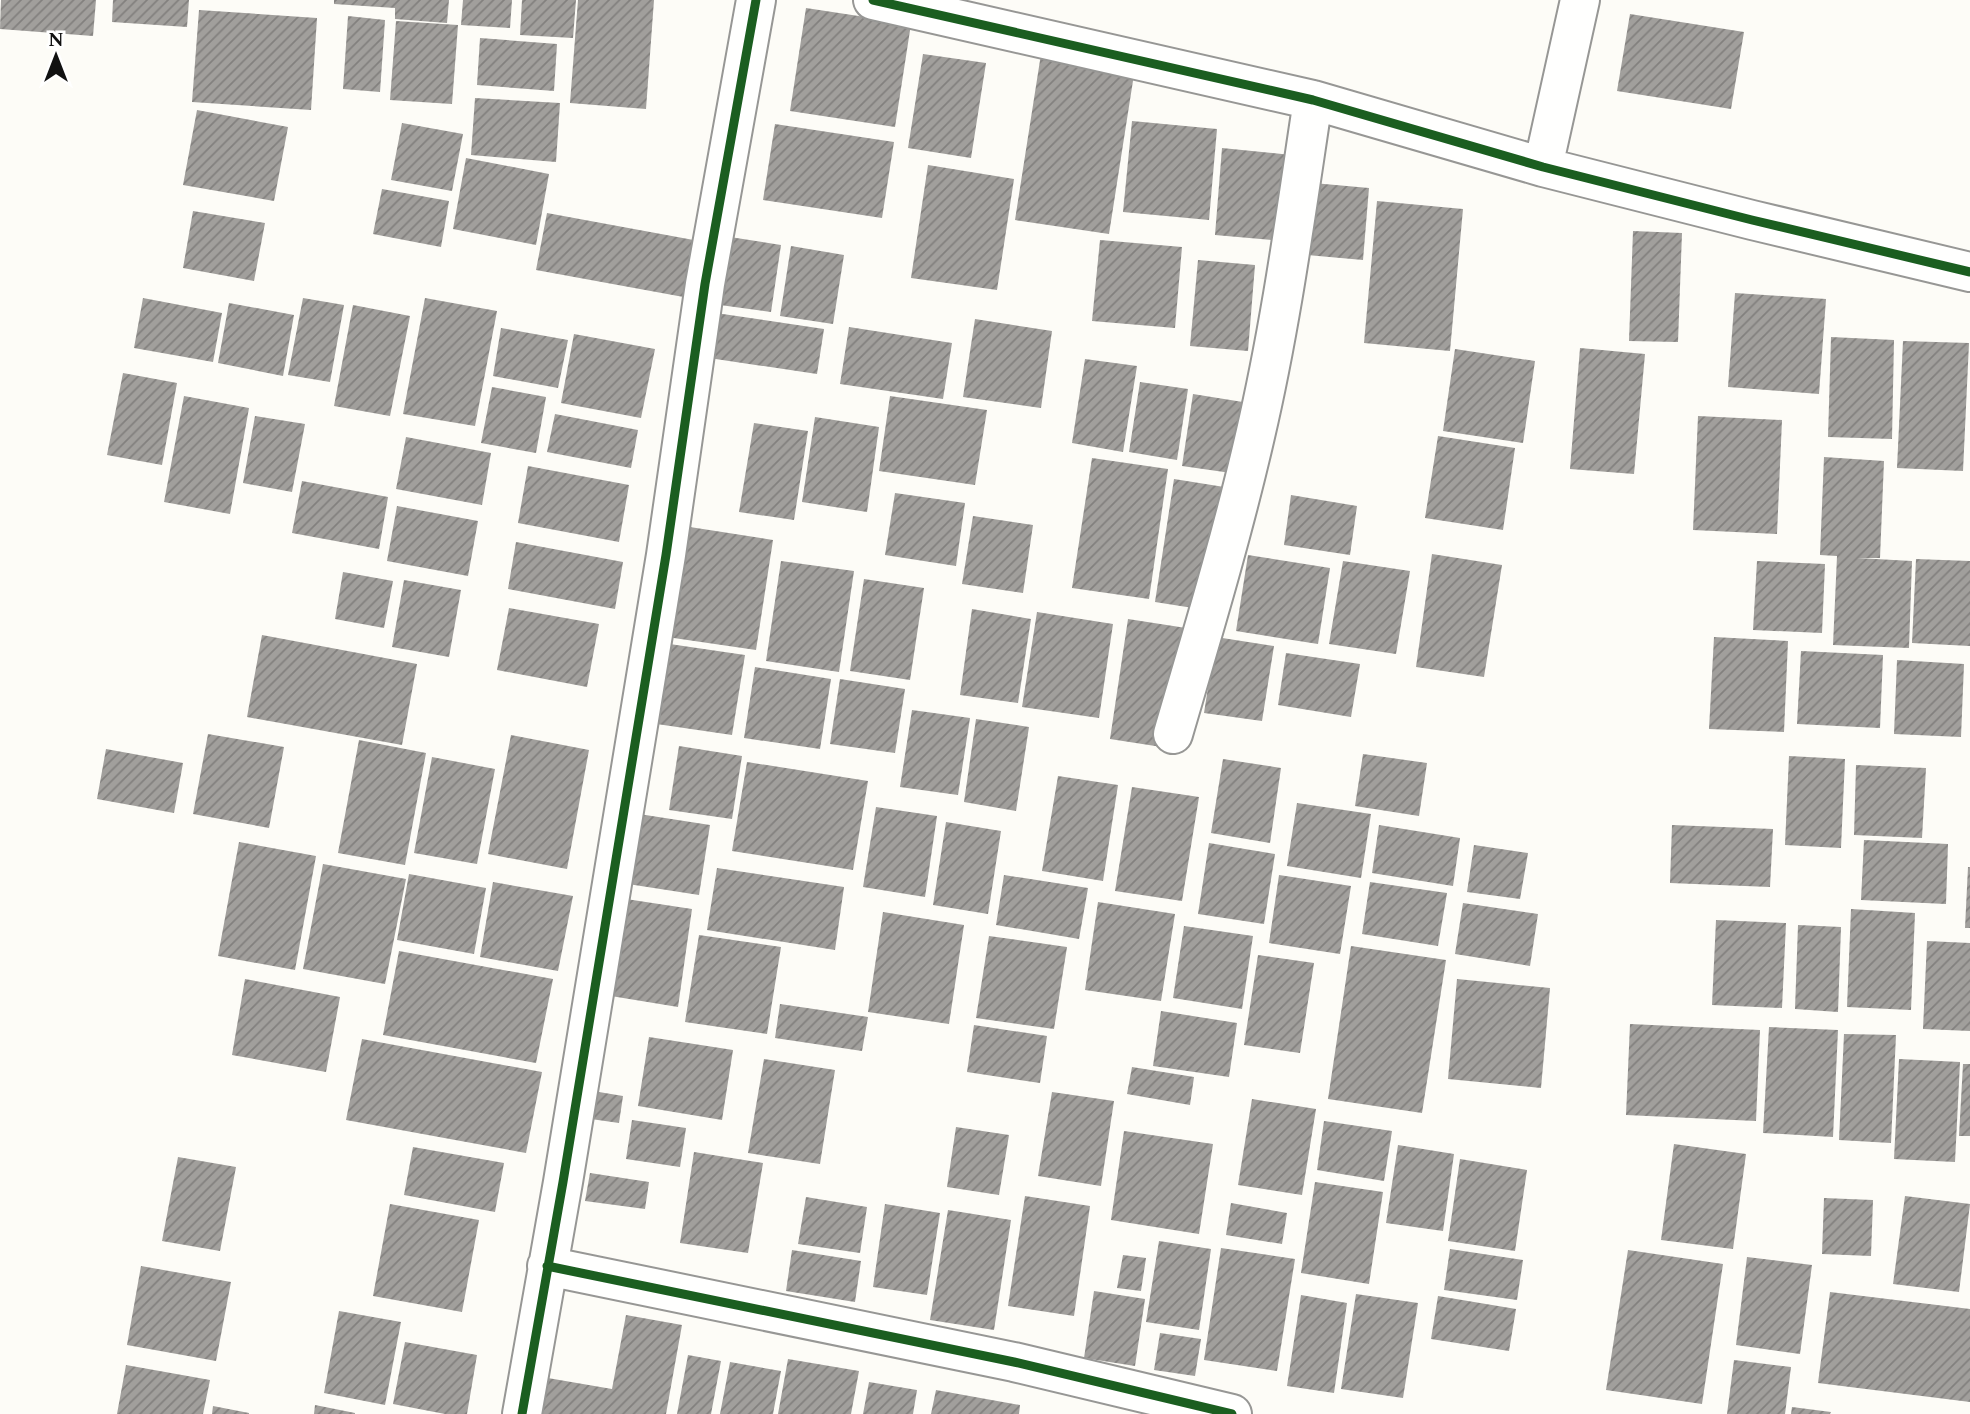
<svg xmlns="http://www.w3.org/2000/svg" width="1970" height="1414" font-family="Spectral,serif">
  <style>
    .building { fill: url(#building-hatch) }
    .lines { fill: none; stroke-linecap: round; stroke-linejoin: round }
    .minor-casing { stroke: #979795; stroke-width: 42 }
    .minor { stroke: #fffffe; stroke-width: 38 }
    .cycleway-casing { stroke: #fff; stroke-width: 13 }
    .cycleway { stroke: #1b5e20; stroke-width: 9 }
  </style>
  <defs>
    <pattern id="building-hatch" width="6" height="6" patternUnits="userSpaceOnUse" patternTransform="scale(1.75)"><rect width="6" height="6" fill="#a19f9c"/><path d="M-1 1l2-2M0 6l6-6M5 7l2-2" fill="none" stroke="#82807e"/></pattern>
  </defs>
  <rect width="100%" height="100%" fill="#fdfcf7"/>
  <path class="building" d="M1,0h95l-3,36 -93,-7z
    M113,0h76l-2,27 -75,-5z
    M334,0h115l-2,23 -52,-4v-11l-61,-4z
    M463,0h49l-2,28 -49,-3z
    M522,0h54l-3,38 -53,-3z
    M578,0h76l-8,109 -76,-6z
    M806,8l105,16 -16,103 -105,-16z
    M199,10l118,8 -6,92 -119,-8z
    M1630,14l114,18 -13,77 -114,-18z
    M348,16l37,4 -5,72 -37,-3z
    M396,21l62,4 -6,79 -62,-4z
    M480,38l77,6 -3,47 -77,-6z
    M923,54l63,9 -15,95 -63,-10z
    M1041,54l94,14 -26,166 -94,-14z
    M475,98l85,5 -4,59 -85,-7z
    M197,110l91,17 -14,74 -91,-16z
    M1132,121l85,8 -8,91 -86,-8z
    M402,123l61,11 -11,57 -61,-11z
    M775,124l119,18 -12,76 -119,-18z
    M1222,148l79,8 -8,86 -78,-7z
    M466,158l83,16 -13,71 -83,-16z
    M928,165l86,14 -17,111 -86,-12z
    M1302,182l67,6 -6,72 -67,-6z
    M382,189l67,12 -8,46 -68,-13z
    M1377,201l86,8 -13,142 -86,-8z
    M193,211l72,12 -11,58 -71,-13z
    M547,213l152,28 -10,57 -153,-28z
    M1633,231l49,2 -4,109 -49,-1z
    M730,237l51,8 -10,67 -51,-7z
    M1100,240l82,7 -7,81 -83,-7z
    M791,246l53,9 -11,69 -53,-8z
    M1198,260l57,5 -7,86 -58,-5z
    M1735,293l91,6 -7,95 -91,-7z
    M143,298l79,15 -9,49 -79,-14z
    M303,298l41,7 -14,77 -42,-7z
    M425,298l72,13 -22,115 -72,-12z
    M229,303l65,12 -11,61 -65,-13z
    M353,305l57,11 -20,100 -56,-10z
    M716,313l108,16 -7,45 -108,-16z
    M975,319l77,12 -11,77 -78,-11z
    M849,327l103,16 -9,56 -103,-15z
    M501,328l67,12 -10,48 -65,-12z
    M574,334l81,15 -14,69 -80,-15z
    M1831,337l63,3 -2,99 -64,-2z
    M1903,341l66,2 -6,128 -66,-3z
    M1580,348l65,6 -11,120 -64,-5z
    M1455,349l80,12 -12,82 -80,-12z
    M1085,359l52,7 -14,86 -51,-9z
    M123,373l54,10 -15,82 -55,-10z
    M1140,382l48,7 -11,71 -48,-8z
    M492,387l54,10 -10,56 -55,-10z
    M1193,394l56,9 -11,71 -56,-8z
    M184,396l65,12 -19,106 -66,-12z
    M890,396l97,14 -12,75 -96,-14z
    M555,414l83,16 -7,38 -84,-16z
    M255,416l50,8 -13,68 -49,-9z
    M1698,416l84,4 -5,114 -84,-4z
    M815,417l64,10 -12,85 -65,-10z
    M754,423l54,8 -14,89 -55,-8z
    M1438,436l77,12 -12,82 -78,-12z
    M406,437l85,16 -9,52 -86,-16z
    M1824,457l60,4 -4,97h-23l55,3 -3,87 -76,-3 4,-89 -17,-1z
    M1092,458l76,11 -19,130 -77,-11z
    M528,466l101,19 -10,57 -101,-19z
    M1174,479l69,11 -18,123 -70,-11z
    M302,481l86,16 -9,52 -87,-16z
    M895,493l70,10 -9,63 -71,-11z
    M1291,495l66,11 -7,49 -66,-10z
    M397,506l81,15 -10,55 -81,-15z
    M973,516l60,9 -10,68 -61,-9z
    M677,525l96,15 -17,110 -96,-14z
    M516,542l107,20 -8,47 -107,-20z
    M1432,554l70,11 -18,112 -68,-10z
    M1248,555l82,13 -12,76 -82,-13z
    M1916,559l54,2v85l-58,-3z
    M781,561l73,10 -15,101 -73,-11z
    M1343,561l67,10 -14,83 -67,-10z
    M1757,561l68,3 -3,69 -69,-3z
    M343,572l50,9 -9,47 -49,-9z
    M864,579l60,9 -14,92 -60,-9z
    M404,580l57,10 -12,67 -57,-10z
    M509,608l90,16 -12,63 -90,-17z
    M972,609l59,10 -13,84 -58,-8z
    M1037,612l76,12 -14,94 -77,-11z
    M1128,619l71,11 -18,120 -71,-11z
    M262,635l155,29 -15,81 -155,-28z
    M1216,637l58,9 -12,75 -58,-8z
    M1714,637l74,4 -4,91 -75,-3z
    M656,642l89,13 -13,80 -89,-13z
    M1801,651l82,4 -3,73 -83,-4z
    M1286,653l74,11 -9,53 -73,-12z
    M1897,660l67,4 -3,73 -67,-3z
    M755,667l76,12 -11,70 -76,-11z
    M840,679l65,10 -10,64 -65,-9z
    M912,710l58,8 -12,77 -58,-8z
    M976,719l53,8 -13,84 -52,-9z
    M208,734l76,13 -15,81 -76,-14z
    M511,735l78,15 -22,119 -79,-15z
    M359,740l67,13 -21,112 -67,-12z
    M679,746l63,10 -10,63 -63,-9z
    M106,749l77,14 -9,50 -77,-14z
    M1363,754l64,9 -8,53 -64,-10z
    M1789,756l56,3 -4,89 -56,-3z
    M432,757l63,12 -18,95 -63,-11z
    M1223,759l58,9 -11,75 -59,-10z
    M747,762l121,19 -15,89 -121,-19z
    M1856,765l70,3 -4,70 -68,-3z
    M1058,776l60,9 -15,96 -61,-10z
    M1132,787l67,10 -17,104 -67,-10z
    M1297,803l74,11 -10,64 -74,-12z
    M876,807l61,9 -12,81 -62,-10z
    M639,814l71,11 -11,70 -71,-11z
    M946,822l55,9 -13,83 -55,-9z
    M1379,825l81,13 -7,48 -81,-13z
    M1672,825l101,4 -3,58 -100,-4z
    M1864,840l84,4 -2,60 -85,-4z
    M239,842l77,14 -21,114 -77,-14z
    M1209,843l66,11 -11,70 -66,-10z
    M1474,845l54,8 -8,46 -53,-7z
    M323,864l83,15 -21,105 -82,-15z
    M1968,867h2v61h-5z
    M717,868l127,19 -9,63 -128,-20z
    M409,874l77,14 -12,66 -77,-14z
    M1004,875l84,13 -9,51 -83,-14z
    M1279,875l72,11 -11,68 -71,-11z
    M493,882l80,14 -15,75 -78,-14z
    M1370,882l77,11 -9,53 -76,-12z
    M626,899l66,10 -14,98 -67,-11z
    M1098,902l77,12 -14,87 -76,-11z
    M1463,903l75,11 -8,52 -75,-12z
    M1851,909l64,4 -4,97 -64,-3z
    M883,912l81,13 -15,99 -81,-12z
    M1716,920l70,3 -4,85 -70,-3z
    M1798,925l43,2 -3,85 -43,-3z
    M1184,926l69,10 -11,73 -69,-11z
    M699,935l82,12 -14,87 -82,-12z
    M989,936l78,11 -13,82 -78,-11z
    M1927,941l43,2v88l-47,-2z
    M1351,946l95,14 -24,153 -94,-14z
    M399,951l154,28 -17,84 -153,-28z
    M1258,955l56,8 -14,90 -56,-8z
    M245,979l95,18 -14,75 -94,-17z
    M1457,979l93,9 -9,100 -93,-9z
    M780,1004l88,13 -6,34 -87,-13z
    M1161,1011l76,12 -8,54 -76,-11z
    M1630,1024l130,6 -4,91 -130,-6z
    M974,1025l73,11 -7,47 -73,-11z
    M1769,1027l69,3 -5,107 -70,-4z
    M1844,1034l52,1 -5,108 -52,-3z
    M649,1037l84,13 -11,70 -84,-14z
    M362,1039l180,33 -16,81 -180,-33z
    M764,1059l71,11 -15,94 -72,-11z
    M1899,1059l61,3 -5,100 -61,-3z
    M1963,1064h7v72h-11z
    M1132,1067l62,10 -4,28 -63,-11z
    M581,1089l42,7 -4,27 -42,-6z
    M1052,1092l62,9 -13,85 -63,-10z
    M1252,1099l64,10 -14,86 -64,-10z
    M632,1120l54,8 -6,39 -54,-8z
    M1324,1121l68,10 -8,50 -67,-11z
    M956,1127l53,8 -10,60 -52,-8z
    M1124,1131l89,13 -14,90 -88,-14z
    M1674,1144l72,10 -13,95 -72,-9z
    M1398,1145l56,9 -11,77 -57,-8z
    M413,1147l91,16 -9,49 -91,-17z
    M694,1152l69,11 -15,90 -68,-10z
    M178,1157l58,10 -16,84 -58,-10z
    M1460,1159l67,11 -12,81 -67,-10z
    M590,1173l59,9 -4,27 -60,-8z
    M1315,1182l68,10 -14,92 -68,-11z
    M1025,1196l65,10 -16,110 -66,-10z
    M1905,1196l65,8 -11,88 -66,-8z
    M806,1197l61,10 -7,46 -62,-9z
    M1824,1198l49,2 -2,56 -49,-2z
    M1231,1203l56,10 -5,31 -56,-9z
    M390,1204l89,16 -17,92 -89,-16z
    M885,1204l55,9 -13,82 -54,-8z
    M948,1210l63,10 -17,110 -64,-10z
    M1159,1241l52,8 -12,81 -53,-8z
    M1221,1248l74,11 -18,112 -73,-11z
    M1450,1249l73,11 -6,40 -73,-10z
    M792,1250l69,11 -6,41 -69,-11z
    M1628,1250l95,14 -21,140 -96,-14z
    M1123,1255l23,3 -5,33 -24,-3z
    M1747,1257l65,8 -12,89 -64,-9z
    M141,1266l90,16 -15,79 -89,-16z
    M1094,1291l51,8 -10,67 -51,-8z
    M1830,1292l140,17v93l-152,-19z
    M1356,1294l62,9 -15,95 -62,-9z
    M1301,1295l46,8 -13,90 -47,-7z
    M1438,1296l78,13 -7,42 -78,-12z
    M339,1311l62,11 -16,83 -61,-12z
    M626,1315l56,10 -16,89h-131l7,-37 70,12z
    M1160,1333l41,6 -6,37 -41,-6z
    M405,1342l72,13 -10,59h-22l-52,-10z
    M688,1355l33,6 -10,53h-34z
    M788,1359l71,12 -8,43h-73z
    M1734,1360l57,7 -6,47h-58z
    M730,1362l51,9 -8,43h-53z
    M126,1365l84,15 -7,34h-86z
    M869,1382l48,8 -4,24h-50z
    M936,1390l84,15 -1,9h-88z
    M315,1405l40,8v1h-41z
    M213,1406l36,7v1h-37z
    M1792,1407l39,5 -1,2h-39z"/>
  <g class="lines">
    <g class="minor-casing">
      <path id="minor" d="M873,0l440,100 230,67 209,53 218,52
        M1543,167l37,-167
        M1173,734c29,-99 59,-198 82,-298 26,-111 41,-224 58,-336
        M547,1266l467,96 218,52
        M522,1414l41,-232 103,-627 39,-271 51,-284"/>
    </g>
    <use href="#minor" class="minor"/>
    <g class="cycleway-casing">
      <path id="cycleway" d="M873,0l440,100 230,67 209,53 218,52
        M547,1266l467,96 218,52
        M522,1414l41,-232 103,-627 39,-271 51,-284"/>
    </g>
    <use href="#cycleway" class="cycleway"/>
  </g>
  <g transform="translate(56 56)" stroke="#ffffff" stroke-width="5" paint-order="stroke">
  <path d="M0-5L12 26L0 18L-12 26Z" fill="#111111"/>
  <text y="-10" font-size="19" font-weight="bold" text-anchor="middle" fill="#111111">N</text>
  </g>
</svg>
